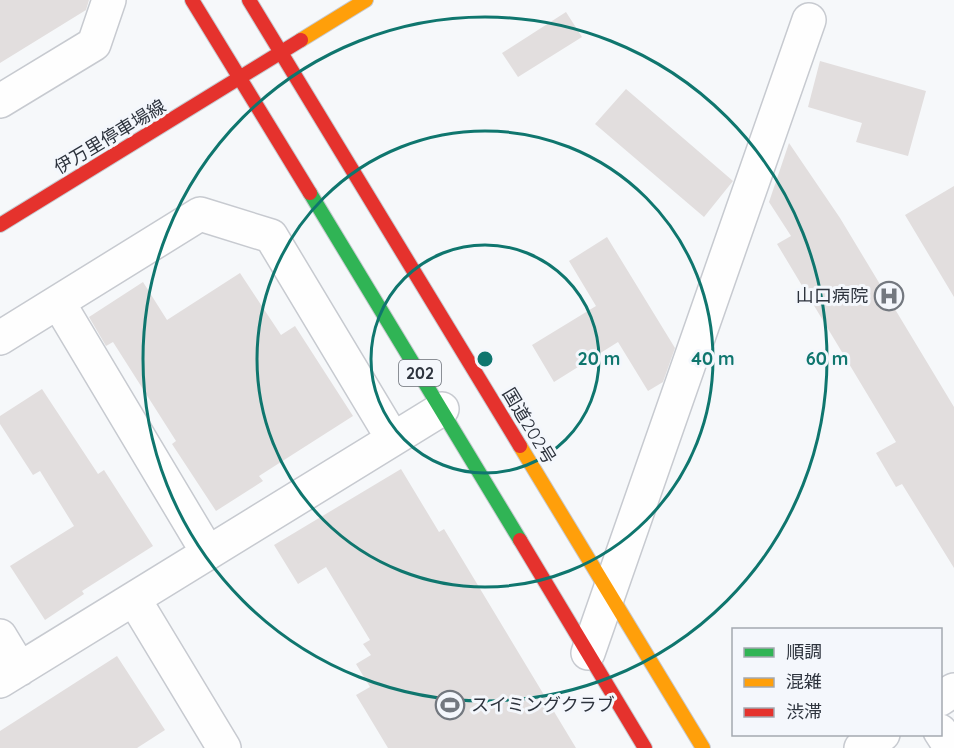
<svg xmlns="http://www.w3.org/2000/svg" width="954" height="748" font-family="Quicksand,'Noto Sans JP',sans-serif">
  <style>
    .building { fill: #e2dede }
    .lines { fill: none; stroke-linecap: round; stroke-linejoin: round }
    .street-casing { stroke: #c7cad0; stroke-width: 36 }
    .fast-casing { stroke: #c7cad0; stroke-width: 16 }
    .slow-casing { stroke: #c7cad0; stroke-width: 16 }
    .jam-casing { stroke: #c7cad0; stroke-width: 16 }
    .street { stroke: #fefefe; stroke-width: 33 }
    .fast { stroke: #30b455; stroke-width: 14 }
    .slow { stroke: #ff9f0a; stroke-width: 14 }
    .jam { stroke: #e5322d; stroke-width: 14 }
    .ring { fill: none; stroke: #0f766e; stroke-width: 3 }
    .labels { text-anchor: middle; stroke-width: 6; stroke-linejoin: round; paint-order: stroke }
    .shield { fill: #f4f7fc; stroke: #696e76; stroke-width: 1.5 }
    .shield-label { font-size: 16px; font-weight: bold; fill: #2d333d }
    .street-label { font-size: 18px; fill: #2d333d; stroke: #f4f7fc }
    .poi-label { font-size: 18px; fill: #2d333d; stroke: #f4f7fc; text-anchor: end }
    .centre { fill: #0f766e; stroke: #f4f7fc; stroke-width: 3 }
    .ring-label { font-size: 18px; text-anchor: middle; font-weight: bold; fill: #0f766e; stroke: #f4f7fc; stroke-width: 6; stroke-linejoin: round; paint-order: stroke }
  </style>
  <rect width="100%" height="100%" fill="#f6f8fa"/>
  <path class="building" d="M0,0h89l-3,10 -86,53z
    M566,12l16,25 -64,40 -16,-24z
    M820,61l106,30 -18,65 -52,-14 6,-19 -54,-16z
    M626,89l107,92 -29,36 -109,-93z
    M789,143l51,75 114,189v161l-52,-84 -6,3 -20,-34 20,-11 -119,-198 14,-8 -22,-34z
    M954,186v111l-49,-82z
    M607,237l68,111 -12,34 -15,9 -30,-49 -64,40 -22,-37 64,-39 -27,-45z
    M240,273l41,62 14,-9 58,90 -94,60 4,5 -47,30 -44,-67 4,-3 -63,-99 -7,4 -17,-29 54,-35 24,38z
    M42,389l56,85 6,-4 49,76 -71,45 2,3 -39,26 -35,-54 64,-40 -34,-55 -7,4 -33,-51v-8z
    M401,469l38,63 5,-3 132,219h-188l-32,-53 14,-8 -14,-23 15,-9 -8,-11 7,-4 -44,-73 -28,17 -24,-39z
    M117,656l48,74 -28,18h-137v-17z"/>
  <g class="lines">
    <g class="street-casing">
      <path id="street" d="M0,101l94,-57 15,-44
        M58,302l150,251
        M0,338l200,-124 71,22 122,203
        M134,599l90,149
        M0,636l20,33
        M588,653l221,-633
        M0,681l442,-272
        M940,699l14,-9
        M940,731l11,17
        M861,748l22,-14"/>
    </g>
    <g class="fast-casing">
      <path id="fast" d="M310,193l210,347"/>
    </g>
    <g class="slow-casing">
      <path id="slow" d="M301,40l65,-40
        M520,446l183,302"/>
    </g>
    <g class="jam-casing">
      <path id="jam" d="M192,0l118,193
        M249,0l271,446
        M0,225l301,-185
        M520,540l125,208"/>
    </g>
    <use href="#street" class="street"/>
    <use href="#fast" class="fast"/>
    <use href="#slow" class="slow"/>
    <use href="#jam" class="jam"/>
  </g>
  <g class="ring">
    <circle cx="485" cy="359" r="114"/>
    <circle cx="485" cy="359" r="228"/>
    <circle cx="485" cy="359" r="342"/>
  </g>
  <defs>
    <g id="hospital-ring" transform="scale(1.5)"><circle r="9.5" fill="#f4f7fc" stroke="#73787f" stroke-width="1.5"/><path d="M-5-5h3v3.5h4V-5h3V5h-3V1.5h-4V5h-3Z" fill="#73787f"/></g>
    <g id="stadium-ring" transform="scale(1.5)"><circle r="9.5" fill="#f4f7fc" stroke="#73787f" stroke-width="1.5"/><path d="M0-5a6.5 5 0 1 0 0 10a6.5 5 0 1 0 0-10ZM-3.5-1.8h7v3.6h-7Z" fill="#73787f"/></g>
  </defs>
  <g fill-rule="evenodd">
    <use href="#hospital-ring" x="889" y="296"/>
    <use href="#stadium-ring" x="450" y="705"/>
  </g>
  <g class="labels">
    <rect class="shield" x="399" y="360" width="42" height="26" rx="4.5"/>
    <g class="shield-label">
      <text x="420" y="379">202</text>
    </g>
    <g class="street-label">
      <text transform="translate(110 137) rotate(-31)" y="6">伊万里停車場線</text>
      <text transform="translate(529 426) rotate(59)" y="6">国道202号</text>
    </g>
    <g class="poi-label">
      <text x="868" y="302">山口病院</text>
      <text x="471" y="711" text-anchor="start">スイミングクラブ</text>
    </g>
  </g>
  <circle cx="485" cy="359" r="9" class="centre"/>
  <g class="ring-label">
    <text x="599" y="365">20 m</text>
    <text x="713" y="365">40 m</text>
    <text x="827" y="365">60 m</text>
  </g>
  <rect x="732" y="628" width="210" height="108" fill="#f4f7fc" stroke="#a4a9b0" stroke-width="1.5"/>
  <rect x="744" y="648" width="30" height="9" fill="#30b455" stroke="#a4a9b0" stroke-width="1.5"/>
  <text x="786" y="658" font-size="18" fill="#2d333d">順調</text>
  <rect x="744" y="678" width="30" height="9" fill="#ff9f0a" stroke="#a4a9b0" stroke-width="1.5"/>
  <text x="786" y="688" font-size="18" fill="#2d333d">混雑</text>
  <rect x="744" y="708" width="30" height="9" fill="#e5322d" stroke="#a4a9b0" stroke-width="1.5"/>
  <text x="786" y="718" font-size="18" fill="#2d333d">渋滞</text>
</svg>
